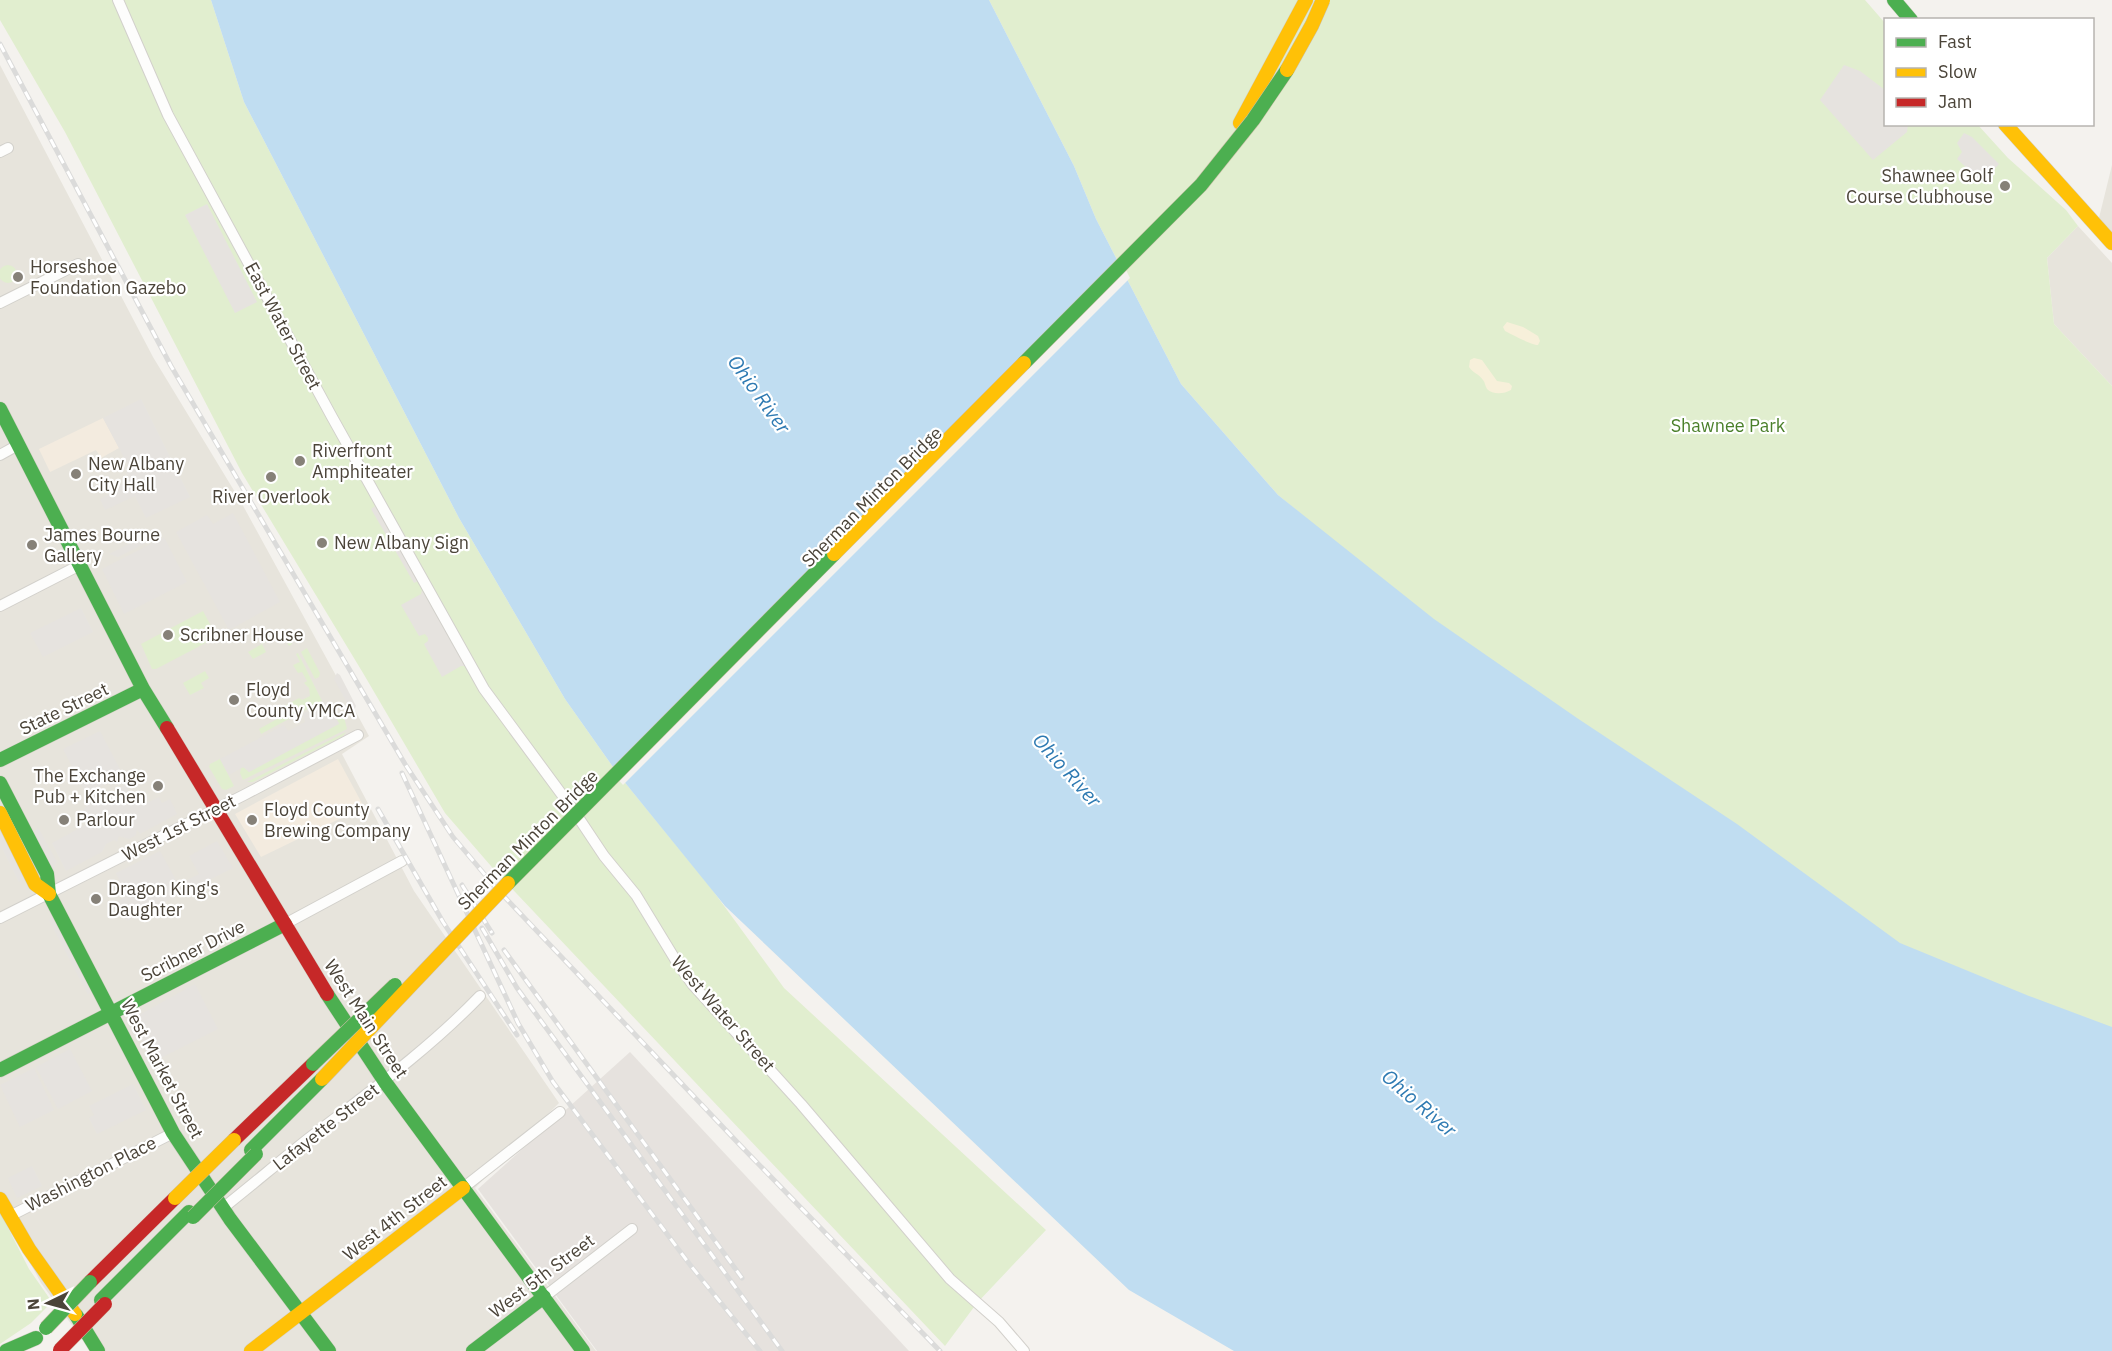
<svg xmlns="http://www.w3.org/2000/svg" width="2112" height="1351" font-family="'IBM Plex Sans',sans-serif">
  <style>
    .residential { fill: #e7e4dc }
    .commercial { fill: #f3ebdf }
    .industrial { fill: #e6e2de }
    .green { fill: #e1eecf }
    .sand { fill: #f7f0da }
    .parking { fill: #e6e3df }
    .water { fill: #c0ddf1 }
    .pier { fill: #f4f2ee }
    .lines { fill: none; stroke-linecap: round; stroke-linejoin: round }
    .street-casing { stroke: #d2d0cb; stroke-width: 12 }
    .fast-casing { stroke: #d3cfc5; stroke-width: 15 }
    .slow-casing { stroke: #d3cfc5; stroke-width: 15 }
    .jam-casing { stroke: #d3cfc5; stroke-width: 15 }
    .street { stroke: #fdfdfc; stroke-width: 10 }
    .fast { stroke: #4caf50; stroke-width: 14 }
    .slow { stroke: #ffc107; stroke-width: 14 }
    .jam { stroke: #c62828; stroke-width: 14 }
    .rail-casing { stroke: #dbdbda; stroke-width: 5 }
    .rail { stroke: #fff; stroke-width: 3; stroke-dasharray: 9; stroke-linecap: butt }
    .fast-bridge-casing { stroke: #ccbfa9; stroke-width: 15; stroke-linecap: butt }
    .slow-bridge-casing { stroke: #ccbfa9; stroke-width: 15; stroke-linecap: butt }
    .jam-bridge-casing { stroke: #ccbfa9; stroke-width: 15; stroke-linecap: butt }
    .fast-bridge { stroke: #4caf50; stroke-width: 14 }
    .slow-bridge { stroke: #ffc107; stroke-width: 14 }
    .jam-bridge { stroke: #c62828; stroke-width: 14 }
    .poi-dot { fill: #868178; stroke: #fff; stroke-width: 2 }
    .labels { text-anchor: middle; stroke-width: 4.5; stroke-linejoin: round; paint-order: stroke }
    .poi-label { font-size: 18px; fill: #4b4439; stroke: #fff; text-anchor: start }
    .street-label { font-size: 18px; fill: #4b4439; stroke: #fff }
    .park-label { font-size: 18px; fill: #4a7f2a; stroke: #fff }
    .water-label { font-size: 20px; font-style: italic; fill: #2e7ab2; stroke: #fff }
  </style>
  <rect width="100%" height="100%" fill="#f4f2ee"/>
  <path class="residential" d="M0,65l153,292 88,145 128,234 -27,18 72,137 145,212 -84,85 121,163h-505l-50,-68 -41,-76z
    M2112,165v73l-14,-16z
    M2078,226l34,37v123l-58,-62 -7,-66z"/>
  <path class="commercial" d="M103,418l16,30 -18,10 -5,-8 -46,22 -11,-23z
    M338,759l26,48 -103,50 -26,-43z"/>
  <path class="industrial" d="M630,1052l279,299h-312l-119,-162z"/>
  <path class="green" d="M0,0h211l33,102 215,416 106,181 53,75 93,114 73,100 262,242 -69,73 -32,43 -448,-473 -52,-60 -82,-140 -121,-200 -177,-341 -65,-112z
    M989,0h876l20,23 1,101 92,1 30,33 58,52 12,16 -31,32 7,66 58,62v647l-293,-123 -218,-148 -323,-267 -97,-111 -85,-165 -22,-53z
    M-1 274a9 9 0 1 1 18 0a9 9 0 1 1-18 0Z
    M203,611l14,26 -61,32h-4l-11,-25z
    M283,629l2,1 7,14 -3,2 -7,-12 -20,10 4,8 -13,7 -5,-7 14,-8 -1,-3z
    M307,648l13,25 -1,4 -4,2 -14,-27z
    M298,653l24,48 -61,33 -2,-5 18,-10 -4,-7 26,-14 3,2 8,-4 -1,-8 -5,-5 3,-2 -5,-9 -4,1 -5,-8 7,-3 -4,-8z
    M205,671l4,7 -8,5 3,5 -14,7 -7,-12z
    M338,716l6,1 3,12 -104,51 -3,-7 1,-5 4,-1 4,5 90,-49 -3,-5z
    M346,732l-3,4 -90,46h-6z
    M220,759l14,27 -8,4 -4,-1 -13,-22 1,-3z
    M0,1212l29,57 23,33 -21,21 -31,21z"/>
  <path class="sand" d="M1507,322l16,5 15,9 2,5 -2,4c-7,0 -25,-10 -33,-14l-2,-4z
    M1474,358l8,2 15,21 12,2 3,3 -1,4c-7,4 -18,5 -24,-1 -2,-3 -2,-7 -4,-9 -4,-6 -10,-7 -14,-13l1,-7z"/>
  <path class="parking" d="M1844,65l16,6 25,19 1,34 22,1 -1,7 -34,28 -53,-60z
    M1964,133l8,4 27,27 -17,18 -25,-23 5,-7 -5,-9z
    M207,204l50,98 -22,11 -50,-98z
    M141,399l49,98 -44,21 -11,-22 -30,14 -5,-11 11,-6 -1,-3 20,-10 -4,-8 4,-3 -27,-51z
    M375,506l43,75 -4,2 -43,-74z
    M233,513l47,89 -51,28 -53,-98 31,-17 6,9z
    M147,535l7,4 -36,18 -9,-3z
    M164,537l23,45 -63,32 -22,-45z
    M422,590l44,76h-5l-19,11 -18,-33 4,-3v-3l-3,-4 -6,2 -18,-31 20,-11z
    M81,608l12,24 -50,25 -13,-24z
    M337,673l3,2 16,31 -3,8 -19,-35z
    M327,701l12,23 -90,48 -6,-5 -14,8 -9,-16 64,-34 4,6 17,-9 -2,-8z
    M100,731l23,44 -37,19 -23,-45z
    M125,784l8,15 5,-3 5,9 16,-8 3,6 8,-4 7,15 -37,20 -3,-5 -1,6 -7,4 -10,-3 -2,6 -3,-2 -8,4 -4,8 -36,19 -14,-28 37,-20 -6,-11 3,-7 8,-4 7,2 2,-3 11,-3 -2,-4z
    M38,827l19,35 -5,9 -19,-36z
    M0,828l24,47 -5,7 -19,-38z
    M217,841l16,27 -44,22 -4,-9 14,-7 -10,-18z
    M160,851l23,42 -56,28 -11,-19 10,-6 -10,-23z
    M54,914l38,75 -4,6 -39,-75z
    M195,984l23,45 -65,33 -18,-35 7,-6 -3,-6z
    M70,1049l22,42 -34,18 -22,-42z
    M34,1068l20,42 -34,17 -20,-42z
    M133,1084l13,26 -49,24 -8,-16 5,-3 -5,-9z
    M32,1166l10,20 -25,12 -9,-20z"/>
  <path class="water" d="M211,0h778l85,166 22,53 85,165 97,111 156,124 143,99 160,106 163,119 129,53 83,31v324h-878l-105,-61 -404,-384 -107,-132 -53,-75 -106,-181 -215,-416z"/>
  <path class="pier" d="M1121,260l9,18 -507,507 -8,-9z"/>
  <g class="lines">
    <g class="street-casing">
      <path id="street" d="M118,0l50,115 164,302 152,272 90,122 30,45 32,39 42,69 15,21 108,119 149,175 49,43 25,29
        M0,152l8,-4
        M0,303l78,-39
        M0,455l18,-10
        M0,606l80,-41
        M0,918l244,-123 114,-60
        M285,924l117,-63
        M463,1188l97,-76
        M223,1208c29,-23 56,-46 85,-69 60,-46 120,-89 172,-143
        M10,1216l163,-83
        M544,1297l88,-68"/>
    </g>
    <g class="fast-casing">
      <path id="fast" d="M1894,0l17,20
        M0,409l143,280 24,39
        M0,760l143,-71
        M0,783l47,91 2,20 124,239 57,86 99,132
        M327,994l58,88 198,269
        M0,1070l285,-146
        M251,1150l71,-71
        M101,1300l88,-88
        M76,1315l22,36
        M6,1351l30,-13
        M473,1351l71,-54"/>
    </g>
    <g class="slow-casing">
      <path id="slow" d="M1240,123l66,-123
        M2005,124l107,119
        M0,813l35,71 14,10
        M0,1199l29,50 46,65
        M251,1351l212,-163"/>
    </g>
    <g class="jam-casing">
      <path id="jam" d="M167,728l160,266
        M234,1140l79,-76
        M90,1282l85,-84"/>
    </g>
    <use href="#street" class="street"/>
    <use href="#fast" class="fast"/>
    <use href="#slow" class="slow"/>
    <use href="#jam" class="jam"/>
    <g class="rail-casing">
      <path id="rail" d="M0,44l171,322 234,398 48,73 44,52 242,255 201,207
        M402,773l116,250 35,59 138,184 69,85
        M378,809l65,113 74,113
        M462,885l30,48
        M482,928l35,60 265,363
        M504,950l238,328"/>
    </g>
    <use href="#rail" class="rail"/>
    <g class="fast-bridge-casing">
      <path id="fast-bridge" d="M1024,363l177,-178 52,-65 34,-50
        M508,883l326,-329
        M313,1064l82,-79
        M193,1217l63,-63
        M46,1328l44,-46"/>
    </g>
    <g class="slow-bridge-casing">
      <path id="slow-bridge" d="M1287,70l25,-45 11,-25
        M834,554l190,-191
        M322,1079l186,-196
        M175,1198l59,-58"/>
    </g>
    <g class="jam-bridge-casing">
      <path id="jam-bridge" d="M60,1350l45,-46"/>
    </g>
    <use href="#fast-bridge" class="fast-bridge"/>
    <use href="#slow-bridge" class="slow-bridge"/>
    <use href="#jam-bridge" class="jam-bridge"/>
  </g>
  <g class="poi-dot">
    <circle cx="2005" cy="186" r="6"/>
    <circle cx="18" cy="277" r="6"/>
    <circle cx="300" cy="461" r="6"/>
    <circle cx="76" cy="474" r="6"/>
    <circle cx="271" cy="477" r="6"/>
    <circle cx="322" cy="543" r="6"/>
    <circle cx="32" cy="545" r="6"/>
    <circle cx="168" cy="635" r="6"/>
    <circle cx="234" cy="700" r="6"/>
    <circle cx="158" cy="786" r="6"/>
    <circle cx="64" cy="820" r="6"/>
    <circle cx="252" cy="820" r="6"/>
    <circle cx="96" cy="899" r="6"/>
  </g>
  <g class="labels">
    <g class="poi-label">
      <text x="1993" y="182" text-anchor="end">Shawnee Golf<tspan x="1993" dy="21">Course Clubhouse</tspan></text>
      <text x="30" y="273">Horseshoe<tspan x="30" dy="21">Foundation Gazebo</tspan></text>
      <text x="312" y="457">Riverfront<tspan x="312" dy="21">Amphiteater</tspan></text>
      <text x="88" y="470">New Albany<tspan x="88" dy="21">City Hall</tspan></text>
      <text x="271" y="503" text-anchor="middle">River Overlook</text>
      <text x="44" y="541">James Bourne<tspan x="44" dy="21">Gallery</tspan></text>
      <text x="334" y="549">New Albany Sign</text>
      <text x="180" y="641">Scribner House</text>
      <text x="246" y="696">Floyd<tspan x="246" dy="21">County YMCA</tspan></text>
      <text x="146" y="782" text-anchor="end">The Exchange<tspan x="146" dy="21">Pub + Kitchen</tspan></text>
      <text x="264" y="816">Floyd County<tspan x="264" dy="21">Brewing Company</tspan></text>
      <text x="76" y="826">Parlour</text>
      <text x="108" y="895">Dragon King's<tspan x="108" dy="21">Daughter</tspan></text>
    </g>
    <g class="street-label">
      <text transform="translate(283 326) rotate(62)" y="6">East Water Street</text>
      <text transform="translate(872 497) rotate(-45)" y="6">Sherman Minton Bridge</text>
      <text transform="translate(64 709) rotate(-26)" y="6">State Street</text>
      <text transform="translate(179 828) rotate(-27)" y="6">West 1st Street</text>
      <text transform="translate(528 840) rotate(-45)" y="6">Sherman Minton Bridge</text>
      <text transform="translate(193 951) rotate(-27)" y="6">Scribner Drive</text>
      <text transform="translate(723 1014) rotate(49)" y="6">West Water Street</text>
      <text transform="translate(366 1019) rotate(57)" y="6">West Main Street</text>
      <text transform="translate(162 1069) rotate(62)" y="6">West Market Street</text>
      <text transform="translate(326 1127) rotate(-38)" y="6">Lafayette Street</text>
      <text transform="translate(91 1174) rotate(-27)" y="6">Washington Place</text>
      <text transform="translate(395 1218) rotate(-38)" y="6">West 4th Street</text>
      <text transform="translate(542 1276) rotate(-37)" y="6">West 5th Street</text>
    </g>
    <g class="park-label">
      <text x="1728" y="432">Shawnee Park</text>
    </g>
    <g class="water-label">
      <text transform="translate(759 394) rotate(54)" y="7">Ohio River</text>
      <text transform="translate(1067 770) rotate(48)" y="7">Ohio River</text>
      <text transform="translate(1419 1103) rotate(41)" y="7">Ohio River</text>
    </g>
  </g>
  <rect x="1884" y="18" width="210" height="108" fill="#ffffff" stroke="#b7b4b0" stroke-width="1.5"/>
  <rect x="1896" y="38" width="30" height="9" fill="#4caf50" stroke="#b7b4b0" stroke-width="1.5"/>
  <text x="1938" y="48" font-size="18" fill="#4b4439">Fast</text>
  <rect x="1896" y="68" width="30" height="9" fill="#ffc107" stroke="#b7b4b0" stroke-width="1.5"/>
  <text x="1938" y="78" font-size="18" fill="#4b4439">Slow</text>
  <rect x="1896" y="98" width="30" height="9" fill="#c62828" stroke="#b7b4b0" stroke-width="1.5"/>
  <text x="1938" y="108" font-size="18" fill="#4b4439">Jam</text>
  <g transform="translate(48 1303) rotate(265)" stroke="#ffffff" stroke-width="4.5" paint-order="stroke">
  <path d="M0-4.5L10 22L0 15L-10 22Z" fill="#4b4439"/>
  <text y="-9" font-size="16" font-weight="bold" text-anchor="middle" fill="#4b4439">N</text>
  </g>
</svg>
